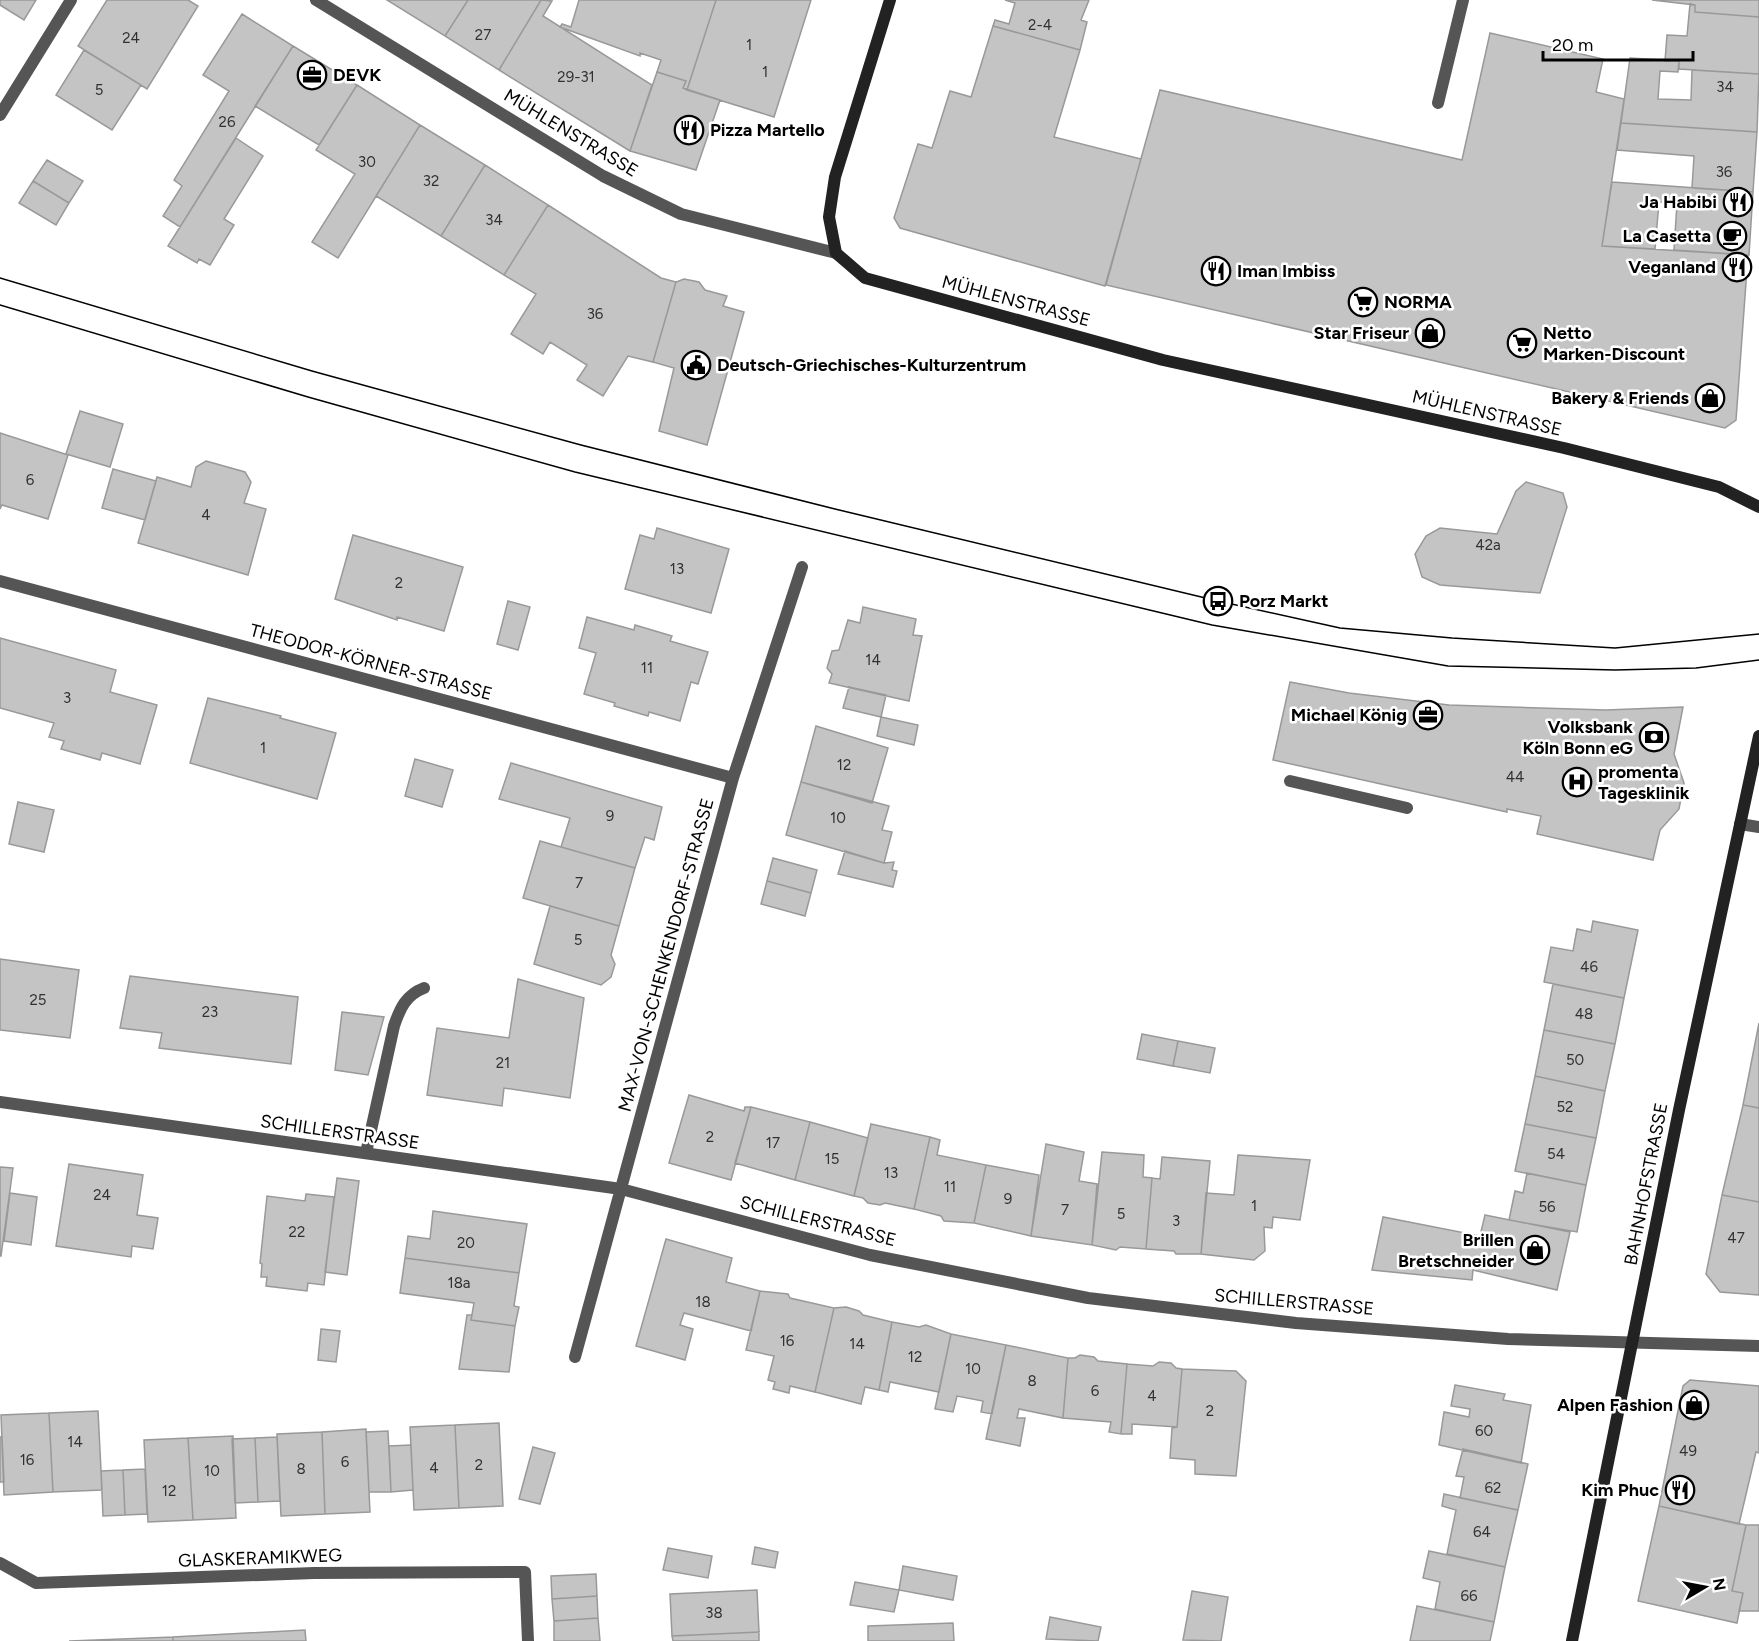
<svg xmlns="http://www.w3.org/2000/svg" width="1759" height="1641" font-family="Figtree,sans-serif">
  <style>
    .building { fill: #c4c4c4; stroke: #999; stroke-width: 1.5 }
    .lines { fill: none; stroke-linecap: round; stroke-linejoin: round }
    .service { stroke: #555; stroke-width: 12 }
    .minor { stroke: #555; stroke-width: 12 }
    .secondary { stroke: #222; stroke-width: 12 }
    .tram { stroke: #000; stroke-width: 1.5 }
    .labels { text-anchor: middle; stroke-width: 5; stroke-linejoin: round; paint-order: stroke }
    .number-label { font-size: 15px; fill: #313131 }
    .poi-label { font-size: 18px; font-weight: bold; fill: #000; stroke: #fff; text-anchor: end }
    .street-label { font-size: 18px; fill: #000; stroke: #fff }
  </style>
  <rect width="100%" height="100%" fill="#fff"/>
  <path class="building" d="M0,0h36l-12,20 -24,-15z
    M107,0h81l10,6 -51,83 -69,-43z
    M387,0h81l-23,36z
    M468,0h73l-42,70 -54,-34z
    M541,0l11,1 -9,15 109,69 -22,66 -131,-81z
    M579,0h137l-29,90 -4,-2 3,-7 -29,-9 4,-12 -21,-7v3l-80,-29 2,-3 9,3z
    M716,0h95l-37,117 -87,-27z
    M1005,0h84l-8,20 6,2 -7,28 -87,-24 2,-6 14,4 6,-21z
    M1652,0h107v17l-64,-5v-7z
    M1690,4l5,1v7l64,5v57l-80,-5v-8h-14l2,-26 20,1z
    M242,14l51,32 -113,181 -17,-11 19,-30 -8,-6 55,-89 -26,-16z
    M993,26l87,24 -26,87 87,22 -36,127 -205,-58 -6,-10 24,-74 14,4 18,-57 21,6z
    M1490,33l113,26 -7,33 28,7 -22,147 146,9 -12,165 -11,8 -619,-143 54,-195 302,70z
    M293,46l64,39 -38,60 -64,-39z
    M84,50l57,35 -29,45 -56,-35z
    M1630,58l49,3 -1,11 -18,-1 -2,28 33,1 1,-30 67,4 -2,58 -136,-9z
    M657,72l29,9 -3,7 37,12 -24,70 -66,-19z
    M357,85l63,40 -82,133 -26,-16 43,-68 -39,-24z
    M1621,123l136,9 -4,60 -61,-4 2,-32 -77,-6z
    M420,125l65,40 -44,71 -65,-40z
    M236,138l27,18 -39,63 10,6 -24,40 -11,-6 -2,4 -29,-17z
    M47,160l36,21 -14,22 -36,-22z
    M485,165l63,40 -44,70 -63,-39z
    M33,181l36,22 -13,22 -37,-22z
    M1612,182l141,10 -4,63 -75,-5 3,-47 -18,-1 -4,47 -53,-3z
    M548,205l113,73 15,4 -23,80 -25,-6 -25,40 -26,-16 10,-15 -37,-23 -7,12 -32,-20 25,-40 -32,-19z
    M684,279l15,3 6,8 22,6 -4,10 21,6 -37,133 -48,-14 15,-63 -21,-6 23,-80z
    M80,411l43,13 -13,43 -44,-13z
    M0,433l68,22 -20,64 -46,-14 -2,4z
    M206,461l39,11 6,10 -7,21 22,6 -18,66 -110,-32 19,-66 34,10 5,-20z
    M113,469l43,12 -11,39 -43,-12z
    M1526,482l37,11 4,14 -27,86 -100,-8 -18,-8 -7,-23 11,-18 14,-8 57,6 19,-43z
    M657,528l72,21 -18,64 -86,-24 15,-54 14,4z
    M353,535l110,32 -19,64 -47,-14v3l-62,-21z
    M508,601l22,6 -12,43 -21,-6z
    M863,607l53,12 -3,16 9,1 -13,65 -80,-18 3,-9 -5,-6 5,-17 7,-1 9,-30 12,3z
    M587,617l47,13 1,-5 37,11 -2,5 38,11 -10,32 -7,-2 -11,39 -31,-9 -1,4 -34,-10 1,-3 -31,-9 12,-41 -17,-5z
    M0,638l116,32 -6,22 47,13 -17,59 -38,-11 -2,7 -39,-11 3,-8 -15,-4 5,-14 -54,-15z
    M1290,682l59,11 100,12 157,5 77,-3 -9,47 10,29 -5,26 -19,21 -7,30 -116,-26 4,-18 -34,-7v3l-234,-52z
    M849,687l37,8 -5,22 -38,-9z
    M208,698l73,18 -1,2 56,15 -19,66 -127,-36z
    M881,717l37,8 -4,20 -37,-9z
    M816,726l72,22 -16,55 -71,-21z
    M415,759l38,11 -11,37 -37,-11z
    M511,763l151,44 -8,33 -9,-3 -10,31 -74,-21 9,-29 -71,-19z
    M801,782l88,24 -7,24 10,2 -8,31 -98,-28z
    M18,802l36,8 -10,42 -35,-8z
    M540,841l95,27 -16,58 -96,-28z
    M845,851l39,12 10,-1 -2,8 5,1 -4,16 -55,-13z
    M773,858l44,12 -6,23 -44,-12z
    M767,881l44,12 -6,23 -44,-12z
    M550,906l69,20 -8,29 4,9 -4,13 -10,8 -67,-21z
    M1593,921l45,9 -14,68 -80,-16 7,-35 22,4 4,-22 14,3z
    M0,959l79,11 -9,68 -70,-8z
    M130,976l168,21 -7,67 -132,-16 3,-15 -42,-5z
    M518,979l66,19 -14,100 -66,-10 -2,18 -75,-11 10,-67 72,10z
    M1553,984l71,14 -9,46 -71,-14z
    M342,1012l42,5 -16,58 -33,-5z
    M1759,1023v85l-16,-3z
    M1544,1030l71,14 -10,47 -70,-15z
    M1142,1034l36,7 -5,25 -36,-7z
    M1178,1041l37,7 -5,25 -37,-7z
    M1535,1076l70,15 -9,47 -71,-14z
    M689,1095l55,16 1,-4h6l-20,73 -62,-17z
    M1743,1105l16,3v94l-37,-7z
    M751,1107l59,15 -15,58 -60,-17z
    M810,1122l58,16 -14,58 -59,-16z
    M871,1124l59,13 -16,72 -29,-6 -5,2 -12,-2 -5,-5 -9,-2z
    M1525,1124l71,14 -10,47 -71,-14z
    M930,1137l10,3 -3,15 49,10 -12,58 -30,-2 -3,-5 -27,-7z
    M1046,1144l38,8 -5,29 18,3 -5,61 -61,-9z
    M1102,1152l42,3 -1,22 9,1 -6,71 -26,-2 -4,3 -24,-5z
    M1238,1155l72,5 -10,60 -27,-3 -1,11 -8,-1 1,24 -11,9 -53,-6 5,-61 28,2z
    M1162,1157l48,4 -9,93h-25l-2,-3 -28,-2 6,-71 8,1z
    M69,1164l74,11 -6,40 21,3 -5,31 -21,-3 -1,11 -75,-11z
    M986,1165l53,10 -8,61 -57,-13z
    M0,1167l13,1 -12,88h-1z
    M1527,1173l59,12 -9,47 -68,-12 6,-29 8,2z
    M337,1178l22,3 -12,94 -22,-3z
    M10,1193l27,4 -6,48 -27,-4z
    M306,1194l28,3 -10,88 -16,-2 -1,8 -41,-5 1,-9h-6l1,-13 -2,-1 7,-67 38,5z
    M1722,1195l37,7v93l-39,-3 -14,-18z
    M433,1211l94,13 -8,49 -114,-15 3,-22 22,3z
    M1485,1215l85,17 -13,58 -84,-20 -1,10 -100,-10 11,-53 97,19z
    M666,1239l66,19 -6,24 34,9 -9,40 -67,-18 -4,12 13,4 -8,31 -49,-14z
    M405,1258l114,15 -5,33 5,1 -4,19 -44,-6 3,-17 -74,-10z
    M760,1291l28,3 2,4 44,10 -19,84 -25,-6 -1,7 -16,-4 2,-7 -7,-2 6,-24 -28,-6z
    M846,1307l13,4 4,4 29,7 -13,68 -14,-3 -4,17 -46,-12 19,-84z
    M467,1315h5l-1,5 44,6 -6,46 -50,-3z
    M892,1322l27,5 7,-2 25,9 -12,58 -49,-10 -2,10 -9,-2z
    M321,1329l19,2 -4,31 -18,-2z
    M951,1334l55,11 -14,69 -11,-2 2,-11 -26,-5 -4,16 -18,-3z
    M1006,1345l62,13 -5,60 -44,-9 -2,9h8l-5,28 -34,-7z
    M1080,1355l14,2 4,4 29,3 -6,70 -12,-2 2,-10 -48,-4 5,-60h7z
    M1159,1362l12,1 5,5 6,1 -5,58 -45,-3v10h-11l6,-70 26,2z
    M1182,1369l54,2 10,10 -10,95 -41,-2v-14l-25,-2 2,-30 5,-1z
    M1690,1380l69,6v67l-3,-1 -17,72 -80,-18 24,-120z
    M1455,1385l50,9 -2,6 28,5 -10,58 -82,-18 5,-33 25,5 1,-8 -19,-3z
    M98,1411l4,79 -49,2 -4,-79z
    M49,1413l4,79 -49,3 -3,-80z
    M499,1423l4,83 -44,2 -4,-83z
    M455,1425l4,83 -45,2 -4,-83z
    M366,1429l4,83 -45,2 -3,-82z
    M388,1431l3,61h-22l-3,-60z
    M322,1432l3,82 -44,2 -4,-82z
    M233,1436l3,82 -43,2 -5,-82z
    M0,1437h2l2,45h-4z
    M277,1437l3,64 -22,1 -3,-64z
    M188,1438l5,82 -45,2 -4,-82z
    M255,1438l3,64 -23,1 -3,-64z
    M411,1445l2,45 -22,2 -2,-46z
    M533,1447l22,6 -15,51 -21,-5z
    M1463,1449l65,15 -10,46 -58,-12 4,-21 -8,-1z
    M145,1469l2,45 -22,1 -2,-45z
    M123,1470l2,45 -22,1 -2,-45z
    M1444,1494l74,16 -13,57 -58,-13 9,-44 -14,-4z
    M1659,1506l87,19 -14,66 11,2 -6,30 -99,-22z
    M1746,1525h13v86h-20l4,-18 -11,-2z
    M755,1547l23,5 -3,16 -23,-4z
    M668,1548l44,8 -4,22 -45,-8z
    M1429,1551l76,16 -11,55 -59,-13 5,-27 -17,-4z
    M903,1566l54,10 -4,24 -54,-10z
    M596,1574l1,22 -45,3 -1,-23z
    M855,1582l44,8 -5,22 -44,-7z
    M757,1590l2,42 -87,4 -2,-42z
    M1192,1591l36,6 -7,44 -38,-1z
    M597,1596l1,22 -44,3 -2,-22z
    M1417,1606l77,16 -4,19h-80z
    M1050,1617l51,10 -3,14 -52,-2z
    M598,1618l2,23h-46v-20z
    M953,1623l1,18h-86v-15z
    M305,1630l1,11h-133v-4z
    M759,1632v9h-86l-1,-5z
    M173,1637v4h-104z"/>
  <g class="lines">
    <path class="service" d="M1438,103l25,-103
      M1290,781l117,27
      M366,1153l28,-127c6,-18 12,-31 30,-38"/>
    <path class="minor" d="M316,0l287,176 78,38 155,39
      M0,115l71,-115
      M0,581l733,197
      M1740,824l19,3
      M0,1102l621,87 249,66 218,43 208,25 212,16 251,7
      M575,1357l158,-579 69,-211
      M0,1563l36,20 278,-10 211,-1 3,69"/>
    <path class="secondary" d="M890,0l-55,177 -6,40 7,36 29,25 298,82 401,88 155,39 40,20
      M1572,1641l107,-531 80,-374"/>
    <path class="tram" d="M0,278l312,93 269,74 254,64 383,92 122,27 112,10 163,10 144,-14
      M0,305l308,92 267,75 637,153 236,41 167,4 81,-2 63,-8"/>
  </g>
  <defs>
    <g id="office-ring" transform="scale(1.5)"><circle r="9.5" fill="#fff" stroke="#000" stroke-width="1.5"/><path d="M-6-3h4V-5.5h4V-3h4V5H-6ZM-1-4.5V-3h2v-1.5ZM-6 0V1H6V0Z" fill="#000"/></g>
    <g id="restaurant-ring" transform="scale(1.5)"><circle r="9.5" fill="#fff" stroke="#000" stroke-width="1.5"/><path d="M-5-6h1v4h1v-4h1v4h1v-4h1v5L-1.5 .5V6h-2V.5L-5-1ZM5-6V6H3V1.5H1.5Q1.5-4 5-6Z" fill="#000"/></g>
    <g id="cafe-ring" transform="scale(1.5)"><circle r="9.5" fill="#fff" stroke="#000" stroke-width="1.5"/><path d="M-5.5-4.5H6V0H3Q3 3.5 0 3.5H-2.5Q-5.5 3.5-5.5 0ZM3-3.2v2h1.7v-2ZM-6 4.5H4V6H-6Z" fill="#000"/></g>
    <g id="supermarket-ring" transform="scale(1.5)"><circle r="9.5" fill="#fff" stroke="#000" stroke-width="1.5"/><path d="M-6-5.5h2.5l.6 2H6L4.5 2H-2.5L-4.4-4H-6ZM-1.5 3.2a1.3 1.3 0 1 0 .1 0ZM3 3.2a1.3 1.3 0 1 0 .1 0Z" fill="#000"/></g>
    <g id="shop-ring" transform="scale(1.5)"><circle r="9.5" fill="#fff" stroke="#000" stroke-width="1.5"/><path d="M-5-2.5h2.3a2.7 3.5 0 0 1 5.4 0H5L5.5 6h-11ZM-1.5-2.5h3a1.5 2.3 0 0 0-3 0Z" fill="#000"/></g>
    <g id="civic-ring" transform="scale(1.5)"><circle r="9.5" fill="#fff" stroke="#000" stroke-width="1.5"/><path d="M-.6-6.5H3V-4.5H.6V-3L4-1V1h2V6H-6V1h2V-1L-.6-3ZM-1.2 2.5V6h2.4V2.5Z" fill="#000"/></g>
    <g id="bus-ring" transform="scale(1.5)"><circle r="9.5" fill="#fff" stroke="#000" stroke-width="1.5"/><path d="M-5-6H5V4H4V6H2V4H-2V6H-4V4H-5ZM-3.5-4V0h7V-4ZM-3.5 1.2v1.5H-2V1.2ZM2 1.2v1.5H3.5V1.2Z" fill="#000"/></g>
    <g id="bank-ring" transform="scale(1.5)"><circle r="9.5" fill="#fff" stroke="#000" stroke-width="1.5"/><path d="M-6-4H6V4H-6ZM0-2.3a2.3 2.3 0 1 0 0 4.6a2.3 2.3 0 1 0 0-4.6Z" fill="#000"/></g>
    <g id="hospital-ring" transform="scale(1.5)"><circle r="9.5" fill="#fff" stroke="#000" stroke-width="1.5"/><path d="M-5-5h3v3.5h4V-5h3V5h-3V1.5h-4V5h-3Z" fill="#000"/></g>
  </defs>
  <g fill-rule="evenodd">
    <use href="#office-ring" x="312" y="75"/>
    <use href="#restaurant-ring" x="689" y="130"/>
    <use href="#restaurant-ring" x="1738" y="202"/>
    <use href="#cafe-ring" x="1732" y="236"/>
    <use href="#restaurant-ring" x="1737" y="267"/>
    <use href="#restaurant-ring" x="1216" y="271"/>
    <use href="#supermarket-ring" x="1363" y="302"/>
    <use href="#shop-ring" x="1430" y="333"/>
    <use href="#supermarket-ring" x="1522" y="343"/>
    <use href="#civic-ring" x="696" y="365"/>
    <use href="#shop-ring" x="1710" y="398"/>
    <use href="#bus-ring" x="1218" y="601"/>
    <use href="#office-ring" x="1428" y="715"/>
    <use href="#bank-ring" x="1654" y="737"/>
    <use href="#hospital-ring" x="1577" y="782"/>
    <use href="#shop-ring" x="1535" y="1250"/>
    <use href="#shop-ring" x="1694" y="1405"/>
    <use href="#restaurant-ring" x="1680" y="1490"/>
  </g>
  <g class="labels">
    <g class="number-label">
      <text x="1040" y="30">2-4</text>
      <text x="483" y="40">27</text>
      <text x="131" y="43">24</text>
      <text x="749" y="50">1</text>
      <text x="765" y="77">1</text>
      <text x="576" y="82">29-31</text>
      <text x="1725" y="92">34</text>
      <text x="99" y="95">5</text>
      <text x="227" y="127">26</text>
      <text x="367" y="167">30</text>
      <text x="1724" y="177">36</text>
      <text x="431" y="186">32</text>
      <text x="494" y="225">34</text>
      <text x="595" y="319">36</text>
      <text x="30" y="485">6</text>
      <text x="206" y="520">4</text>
      <text x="1488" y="550">42a</text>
      <text x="677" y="574">13</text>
      <text x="399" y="588">2</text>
      <text x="873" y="665">14</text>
      <text x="647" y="673">11</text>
      <text x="67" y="703">3</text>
      <text x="263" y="753">1</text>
      <text x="844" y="770">12</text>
      <text x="1515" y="782">44</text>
      <text x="610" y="821">9</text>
      <text x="838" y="823">10</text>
      <text x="579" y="888">7</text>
      <text x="578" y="945">5</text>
      <text x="1589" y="972">46</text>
      <text x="38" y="1005">25</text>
      <text x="210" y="1017">23</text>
      <text x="1584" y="1019">48</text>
      <text x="1575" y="1065">50</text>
      <text x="503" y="1068">21</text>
      <text x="1565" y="1112">52</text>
      <text x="710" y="1142">2</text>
      <text x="773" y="1148">17</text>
      <text x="1556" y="1159">54</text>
      <text x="832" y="1164">15</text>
      <text x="891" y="1178">13</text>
      <text x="950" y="1192">11</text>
      <text x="102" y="1200">24</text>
      <text x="1008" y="1204">9</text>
      <text x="1254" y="1211">1</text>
      <text x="1547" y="1212">56</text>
      <text x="1065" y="1215">7</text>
      <text x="1121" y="1219">5</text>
      <text x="1176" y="1226">3</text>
      <text x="297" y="1237">22</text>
      <text x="1736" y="1243">47</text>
      <text x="466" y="1248">20</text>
      <text x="459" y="1288">18a</text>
      <text x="703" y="1307">18</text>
      <text x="787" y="1346">16</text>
      <text x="857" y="1349">14</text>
      <text x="915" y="1362">12</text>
      <text x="973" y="1374">10</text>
      <text x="1032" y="1386">8</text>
      <text x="1095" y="1396">6</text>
      <text x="1152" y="1401">4</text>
      <text x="1210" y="1416">2</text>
      <text x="1484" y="1436">60</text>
      <text x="75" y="1447">14</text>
      <text x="1688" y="1456">49</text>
      <text x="27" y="1465">16</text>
      <text x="345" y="1467">6</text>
      <text x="479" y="1470">2</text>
      <text x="434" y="1473">4</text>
      <text x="301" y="1474">8</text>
      <text x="212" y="1476">10</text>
      <text x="1493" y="1493">62</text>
      <text x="169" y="1496">12</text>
      <text x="1482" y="1537">64</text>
      <text x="1469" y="1601">66</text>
      <text x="714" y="1618">38</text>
    </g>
    <g class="poi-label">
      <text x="333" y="81" text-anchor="start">DEVK</text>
      <text x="710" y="136" text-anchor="start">Pizza Martello</text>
      <text x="1717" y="208">Ja Habibi</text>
      <text x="1711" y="242">La Casetta</text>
      <text x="1716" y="273">Veganland</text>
      <text x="1237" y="277" text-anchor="start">Iman Imbiss</text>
      <text x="1384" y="308" text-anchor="start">NORMA</text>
      <text x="1409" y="339">Star Friseur</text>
      <text x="1543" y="339" text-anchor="start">Netto<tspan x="1543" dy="21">Marken-Discount</tspan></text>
      <text x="717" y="371" text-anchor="start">Deutsch-Griechisches-Kulturzentrum</text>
      <text x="1689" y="404">Bakery &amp; Friends</text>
      <text x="1239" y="607" text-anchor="start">Porz Markt</text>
      <text x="1407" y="721">Michael König</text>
      <text x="1633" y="733">Volksbank<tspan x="1633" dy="21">Köln Bonn eG</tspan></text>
      <text x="1598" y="778" text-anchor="start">promenta<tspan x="1598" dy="21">Tagesklinik</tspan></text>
      <text x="1514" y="1246">Brillen<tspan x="1514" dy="21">Bretschneider</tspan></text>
      <text x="1673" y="1411">Alpen Fashion</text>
      <text x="1659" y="1496">Kim Phuc</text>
    </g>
    <g class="street-label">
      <text transform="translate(571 133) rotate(31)" y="6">MÜHLENSTRASSE</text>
      <text transform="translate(1016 301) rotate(15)" y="6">MÜHLENSTRASSE</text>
      <text transform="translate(1487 413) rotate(13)" y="6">MÜHLENSTRASSE</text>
      <text transform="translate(371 662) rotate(15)" y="6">THEODOR-KÖRNER-STRASSE</text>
      <text transform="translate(666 955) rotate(-75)" y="6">MAX-VON-SCHENKENDORF-STRASSE</text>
      <text transform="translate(340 1132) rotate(8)" y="6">SCHILLERSTRASSE</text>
      <text transform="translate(1646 1184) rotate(-79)" y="6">BAHNHOFSTRASSE</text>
      <text transform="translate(818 1221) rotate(14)" y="6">SCHILLERSTRASSE</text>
      <text transform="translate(1294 1302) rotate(5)" y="6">SCHILLERSTRASSE</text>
      <text transform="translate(260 1558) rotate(-2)" y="6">GLASKERAMIKWEG</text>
    </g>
  </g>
  <g transform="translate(1705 1587) rotate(80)" stroke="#ffffff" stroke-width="4.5" paint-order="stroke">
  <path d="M0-4.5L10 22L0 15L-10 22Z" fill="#000000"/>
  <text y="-9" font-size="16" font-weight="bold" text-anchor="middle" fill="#000000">N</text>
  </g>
  <path d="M1543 51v9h150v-9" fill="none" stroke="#000000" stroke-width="3"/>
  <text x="1552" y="51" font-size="18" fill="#000000" stroke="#ffffff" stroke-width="4.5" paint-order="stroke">20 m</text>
</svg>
